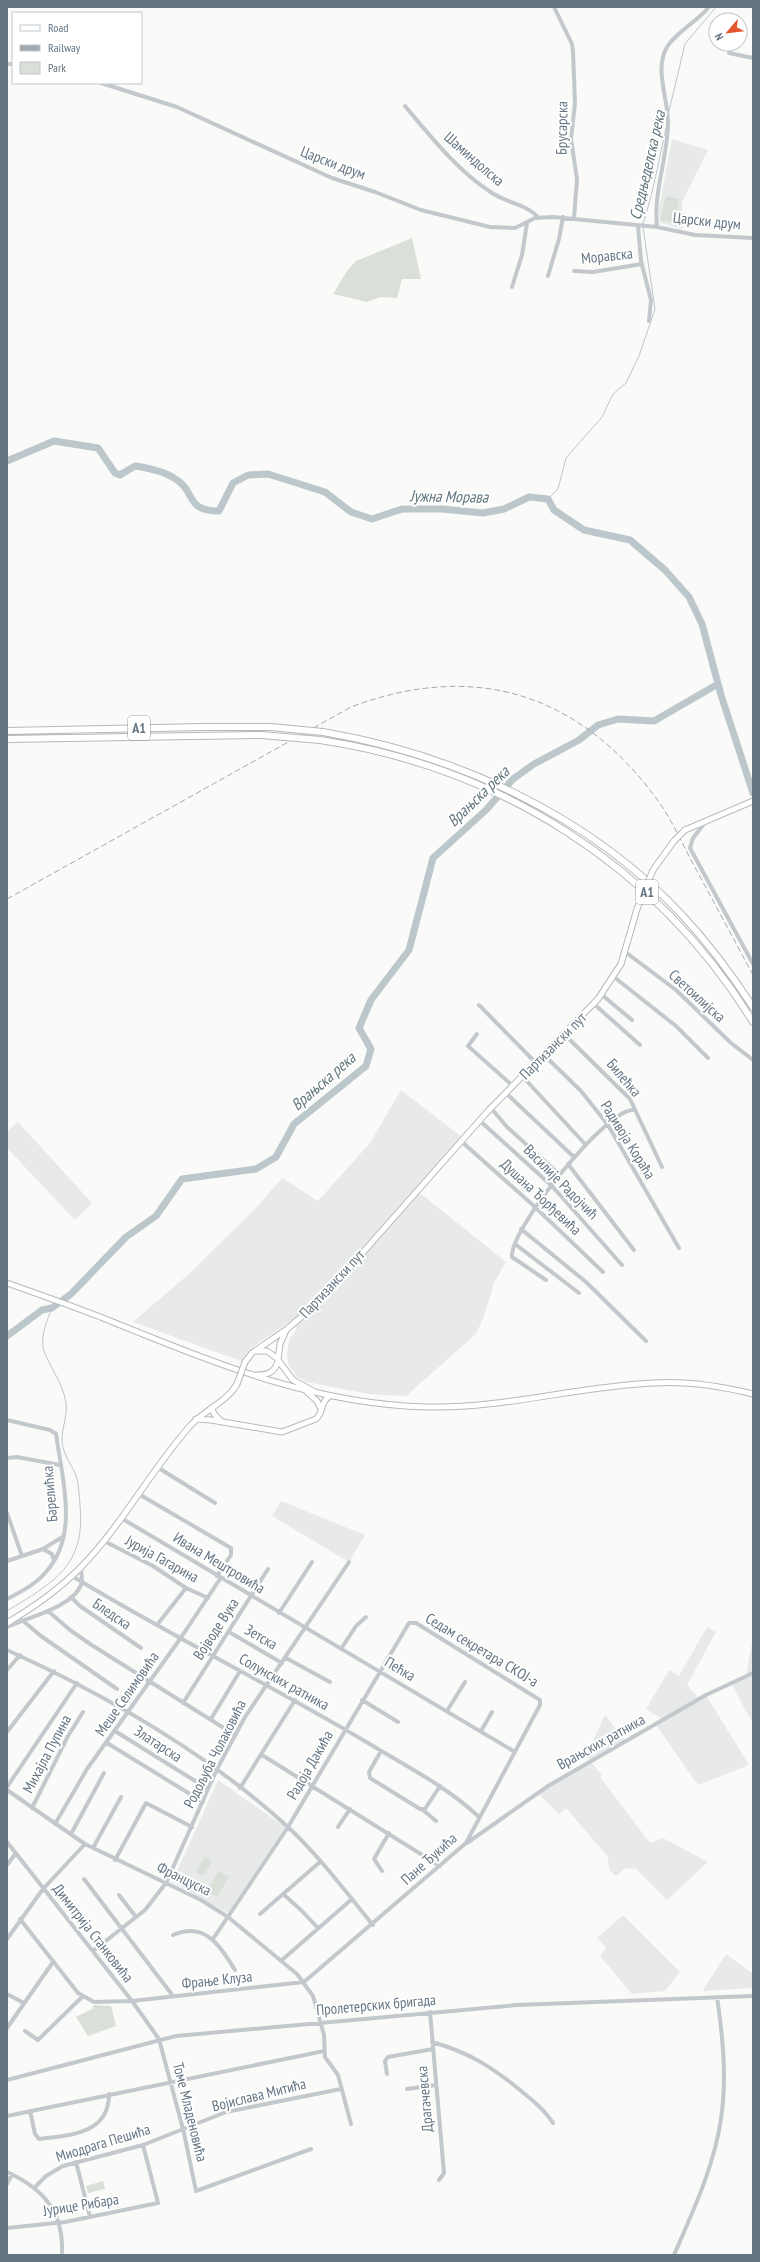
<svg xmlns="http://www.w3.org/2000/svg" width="760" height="2262" font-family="'PT Sans Narrow',sans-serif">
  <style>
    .built { fill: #e8e9e9 }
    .green { fill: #dadfd7 }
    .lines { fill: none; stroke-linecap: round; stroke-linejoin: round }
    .stream { stroke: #bbc7cb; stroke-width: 1 }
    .river { stroke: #bbc7cb; stroke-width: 7 }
    .major-casing { stroke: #b5babe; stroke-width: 7 }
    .highway-casing { stroke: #b4b9bd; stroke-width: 8 }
    .minor { stroke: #c3c8cc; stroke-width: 4 }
    .major { stroke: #fff; stroke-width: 5 }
    .highway { stroke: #fff; stroke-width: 6 }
    .rail { stroke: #a2aab0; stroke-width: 1; stroke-dasharray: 6 3; stroke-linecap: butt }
    .major-bridge-casing { stroke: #b5babe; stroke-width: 7; stroke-linecap: butt }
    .highway-bridge-casing { stroke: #b4b9bd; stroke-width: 8; stroke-linecap: butt }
    .major-bridge { stroke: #fff; stroke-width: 5 }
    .highway-bridge { stroke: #fff; stroke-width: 6 }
    .labels { text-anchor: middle; stroke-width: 4; stroke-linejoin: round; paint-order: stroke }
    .shield { fill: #fff; stroke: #939fa8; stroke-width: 1 }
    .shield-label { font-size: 14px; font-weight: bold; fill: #657683 }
    .street-label { font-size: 15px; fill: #657683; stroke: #fff }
    .water-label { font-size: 16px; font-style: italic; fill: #60757c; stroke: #fff }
  </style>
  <rect width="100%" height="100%" fill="#fafaf8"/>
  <path class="built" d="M672,139l36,11 -26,52 1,28 -24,-8v-14z
    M401,1090l62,48 -47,52 90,72 -12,21 -10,33 -8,18 -70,62 -37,-2 -62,-12 -10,-5 -9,-13 -1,-11 2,-13 8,-11 -5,-9 -31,21 -13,10 -7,10 -108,-39 58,-50 65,-64 26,-30 36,23 52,-58z
    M18,1122l74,81 -17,17 -68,-72v-17z
    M281,1501l84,34 -16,27 -77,-46z
    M707,1627l9,5 -29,53 12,14 7,-4 43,70 -51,20 -42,-60 8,-5 -18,-11 23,-39 10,6z
    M753,1637v87l-22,-41 15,-7z
    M605,1715l21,26 -35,21 11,13 -2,2 50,66 13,-5 45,24 -41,38 -31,-31 -11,-1 -9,8 -7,-7 -1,-12 -42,-49 -7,6 -21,-21 52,-31 -4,-7z
    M218,1780l67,47 -57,86 -56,-31z
    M623,1915l57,57 -15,19 -33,3 -32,-38 6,-8 -9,-10z
    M726,1954l27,20v14l-49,3 -1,-1z"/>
  <path class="green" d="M666,196l13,3 -5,24 -14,-3z
    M412,238l9,41h-19l-5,19 -16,-1 -14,5 -34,-8 14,-23 9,-10z
    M205,1857l7,4 -9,15 -7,-4z
    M219,1871l10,6 -12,20 -10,-6z
    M94,2005l17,1 5,20 -28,10 -12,-19 16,-8z
    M103,2181l2,8 -17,4 -2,-7z"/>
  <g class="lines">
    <path class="stream" d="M669,111l16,-67 31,-37
      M643,224c10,-31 16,-64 23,-96
      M548,499l10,-10 8,-31 36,-41 11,-23 13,-11 13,-27 16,-47 -12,-82
      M7,1611c47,-29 79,-45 73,-106 -1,-10 -1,-20 -4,-30 -4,-9 -10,-17 -13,-27 -4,-16 5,-29 3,-45 -3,-21 -17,-36 -23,-55 -2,-15 4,-27 9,-40"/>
    <path class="river" d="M7,461l47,-20 44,7 17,25 5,2 15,-9c13,2 28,5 39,12 23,13 10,33 45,33l14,-28 15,-8 20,-1 57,18 26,20 21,7 30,-10h40l41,4 21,-4 25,-12 19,2 6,11 30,20 46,10 35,30 24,27 13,27 19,71 32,98
      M7,1336l35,-26 10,-2 19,-14 55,-57 30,-21 26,-37 74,-10 20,-12 18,-33 72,-58 5,-17 -12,-21 12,-28 38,-50 24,-92 53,-48 27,-31 21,-15 45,-24 19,-15 20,-6 36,2 64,-37"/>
    <g class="major-casing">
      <path id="major" d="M685,830l68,-29
        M653,870l21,-29
        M7,1283c34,12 68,24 101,37 107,43 203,84 319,87 76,2 151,-21 227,-24 33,-2 66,3 99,11
        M286,1330l-6,14 -2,16 15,20 22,12
        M255,1351h12l11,8
        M245,1362l7,-9 35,-24 32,-27 169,-191 110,-112 23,-35 16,-55
        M257,1375c11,0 19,-3 21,-15
        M307,1392l10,9 4,8
        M211,1408l4,7 5,5
        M196,1419l15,1 71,12 34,-13c8,-7 4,-18 14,-23
        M7,1623c27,-16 53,-34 75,-57 40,-41 69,-96 108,-140 14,-16 37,-24 47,-42"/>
    </g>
    <g class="highway-casing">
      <path id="highway" d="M7,731l195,-4h69
        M323,732c134,23 266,83 360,184 26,28 49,59 70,91
        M7,739l254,-4
        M320,740c180,27 337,126 433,282"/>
    </g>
    <path class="minor" d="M554,7l18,37 1,8 2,51 -4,36 6,40 -3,39
      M729,53l24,5
      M7,64h6
      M101,83l76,24 155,71 43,14 46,18 69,17 25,1 20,-10 18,-1 104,10 38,8 58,3
      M405,106c26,31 53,65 87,87 15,10 34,11 46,24
      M638,226l3,35 10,39 -2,21
      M657,227c-4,-35 11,-70 11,-105 0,-24 -14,-53 -1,-75 10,-16 30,-25 42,-40
      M574,271l19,1 49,-8
      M548,276l11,-37 4,-22
      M512,287l10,-32 5,-32
      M708,819l-15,19 -3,10 63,116
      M624,951l52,39 55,53 22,17
      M614,977l62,49 32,32
      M602,995l30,25
      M594,1004l46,41
      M479,1005l57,58
      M477,1034l-9,12 45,40
      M565,1035l65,64 32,68
      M544,1055l37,36 27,34 71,123
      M523,1077l62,67
      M506,1093l68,64
      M491,1108l16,19 53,48
      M479,1120l73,66 70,79
      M461,1141l74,66 68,65
      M568,1164l66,86
      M521,1229l65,53 60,59
      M515,1244l64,49
      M546,1280l-34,-23c-3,-27 95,-150 122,-147
      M7,1420l43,10 6,4c6,44 24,102 -11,139 -10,12 -25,19 -38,26
      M7,1458l10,-1 43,8
      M157,1467l58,36
      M137,1493l94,55v7l-14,21
      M7,1513l15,43
      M121,1518l394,234
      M104,1541l49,25 33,22 22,10
      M43,1549l9,5 2,7
      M7,1561l36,-12 21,-13
      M72,1576c97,59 199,109 296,167 38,23 78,43 111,74
      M71,1597l9,9 61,42
      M48,1611l22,19 20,14 145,91
      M279,1613l33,-51
      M22,1620l19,16 76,53
      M157,1625l29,-37
      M7,1627c19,-9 66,-20 74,-42 2,-5 0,-12 0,-18
      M229,1632l53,31
      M341,1649l15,-23 10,-9
      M7,1650c99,45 200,103 281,177 31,29 58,65 85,98
      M286,1658l44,24
      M7,1670l13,-15
      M362,1700l36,22
      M183,1703l85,-134
      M447,1711l18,-29
      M211,1719l29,-48
      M115,1731l93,58
      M481,1731l11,-19
      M7,1732l47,-61
      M107,1743l96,59
      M381,1751l-12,21 1,6 50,31h5l15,-23
      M262,1755l178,111
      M7,1787l70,-104
      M240,1788l55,-88
      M7,1790l78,54 116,56 27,17 69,57 16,22 11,39 1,22 13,18 13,49
      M32,1808l36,-72 15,-24
      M423,1810l13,11
      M55,1824l32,-55 93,-130 40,-60
      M338,1827l12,-18
      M71,1834l33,-61
      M7,1842l125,159 27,38 25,94 12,58 115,-42
      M467,1843l81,-57 158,-91 47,-22
      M93,1848l28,-51
      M115,1860l31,-57 46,24
      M7,1865l9,-12
      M382,1871l-8,-12 15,-26
      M84,1879l89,117
      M283,1894l18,16 17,18
      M119,1895l17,22
      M260,1914l60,-52
      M20,1919l58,74 16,9 38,-1 172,-19 162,-139 74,-138v-5l-124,-77h-7l-121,204 -75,112
      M173,1935c32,-14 47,11 62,35
      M7,1939l36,-50 42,-45
      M93,1951l52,-41 21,-27 51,-114 28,-52 104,-155
      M282,1960l70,-61
      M7,1994l17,9
      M430,2012l14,161 -5,7
      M7,2028l46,-66
      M25,2031l13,9 45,-44
      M432,2042c36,10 60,25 88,48 13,11 24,19 33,33
      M387,2074l-2,-13 3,-4 45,-8
      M7,2080l169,-44 341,-31 236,-9
      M407,2089l29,-4
      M30,2111l5,23 4,5c32,-4 70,-5 70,-45
      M7,2116l317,-65
      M76,2162l14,55
      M7,2172c37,17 57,40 55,83
      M7,2184l5,-10
      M35,2187l11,-11 17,-10 80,-21 83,-33 115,-23
      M7,2228l58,-6 93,-19 -15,-58
      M674,2255c19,-44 40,-88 47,-136 6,-41 2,-81 -4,-122"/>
    <use href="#major" class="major"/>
    <use href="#highway" class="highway"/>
    <path class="rail" d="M7,899l344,-192c125,-47 230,-13 308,95 12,17 21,37 31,56 21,39 42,78 63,117"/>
    <g class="major-bridge-casing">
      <path id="major-bridge" d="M674,841l11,-11
        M637,909l16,-39
        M237,1384l8,-22"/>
    </g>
    <g class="highway-bridge-casing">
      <path id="highway-bridge" d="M271,727l52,5
        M261,735l59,5"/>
    </g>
    <use href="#major-bridge" class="major-bridge"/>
    <use href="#highway-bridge" class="highway-bridge"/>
  </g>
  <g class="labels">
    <g class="shield">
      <rect x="128" y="716" width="22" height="24" rx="3"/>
      <rect x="636" y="880" width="22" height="24" rx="3"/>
    </g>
    <g class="shield-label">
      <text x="139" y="733">A1</text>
      <text x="647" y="897">A1</text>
    </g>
    <g class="street-label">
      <text transform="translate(562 128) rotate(-89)" y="5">Брусарска</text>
      <text transform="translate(474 159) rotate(41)" y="5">Шаминдолска</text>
      <text transform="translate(333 163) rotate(21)" y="5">Царски друм</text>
      <text transform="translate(707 221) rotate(6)" y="5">Царски друм</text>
      <text transform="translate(607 256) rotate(-6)" y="5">Моравска</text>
      <text transform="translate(697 996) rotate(42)" y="5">Светоилијска</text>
      <text transform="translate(553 1046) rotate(-45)" y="5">Партизански пут</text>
      <text transform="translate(624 1078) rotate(50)" y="5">Билећка</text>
      <text transform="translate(628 1140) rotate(58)" y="5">Радивоја Кораћа</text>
      <text transform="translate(561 1182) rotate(45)" y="5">Василије Радојчић</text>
      <text transform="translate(541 1197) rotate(43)" y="5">Душана Ђорђевића</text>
      <text transform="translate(332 1284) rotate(-47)" y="5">Партизански пут</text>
      <text transform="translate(50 1494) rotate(-95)" y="5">Барелићка</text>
      <text transform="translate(162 1559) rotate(29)" y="5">Јурија Гагарина</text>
      <text transform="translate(219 1563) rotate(31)" y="5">Ивана Мештровића</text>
      <text transform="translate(112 1614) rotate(34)" y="5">Бледска</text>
      <text transform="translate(216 1629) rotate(-57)" y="5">Војводе Вука</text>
      <text transform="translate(261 1637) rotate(30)" y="5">Зетска</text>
      <text transform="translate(482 1650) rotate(31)" y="5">Седам секретара СКОЈ-а</text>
      <text transform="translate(400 1669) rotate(31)" y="5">Пећка</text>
      <text transform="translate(284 1682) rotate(29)" y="5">Солунских ратника</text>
      <text transform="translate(127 1694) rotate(-55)" y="5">Меше Селимовића</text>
      <text transform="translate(601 1742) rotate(-29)" y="5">Врањских ратника</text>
      <text transform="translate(158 1744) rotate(33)" y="5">Златарска</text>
      <text transform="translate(47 1754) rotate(-62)" y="5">Михајла Пупина</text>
      <text transform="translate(215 1754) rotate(-63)" y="5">Родољуба Чолаковића</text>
      <text transform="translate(310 1765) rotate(-60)" y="5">Радоја Дакића</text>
      <text transform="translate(429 1859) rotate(-42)" y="5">Пане Ђукића</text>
      <text transform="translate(184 1879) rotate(26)" y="5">Француска</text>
      <text transform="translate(93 1933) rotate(52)" y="5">Димитрија Станковића</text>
      <text transform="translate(217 1980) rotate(-6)" y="5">Фрање Клуза</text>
      <text transform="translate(376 2005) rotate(-5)" y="5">Пролетерских бригада</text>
      <text transform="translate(259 2095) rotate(-14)" y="5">Војислава Митића</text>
      <text transform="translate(425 2099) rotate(-95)" y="5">Драгачевска</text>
      <text transform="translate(190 2112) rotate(76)" y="5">Томе Младеновића</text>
      <text transform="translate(103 2143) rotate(-17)" y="5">Миодрага Пешића</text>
      <text transform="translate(81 2205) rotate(-9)" y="5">Јурице Рибара</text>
    </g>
    <g class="water-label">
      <text transform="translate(647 165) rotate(-77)" y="6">Средњеделска река</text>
      <text transform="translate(449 496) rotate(1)" y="6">Јужна Морава</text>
      <text transform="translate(478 796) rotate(-44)" y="6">Врањска река</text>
      <text transform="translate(323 1081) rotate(-41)" y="6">Врањска река</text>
    </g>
  </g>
  <rect width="760" height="2262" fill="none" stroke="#657683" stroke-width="16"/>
  <rect x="12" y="12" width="130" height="72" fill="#ffffff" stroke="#c1c8cd"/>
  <rect x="20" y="25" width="20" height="6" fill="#ffffff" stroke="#c1c8cd"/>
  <text x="48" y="32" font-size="12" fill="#657683">Road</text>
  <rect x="20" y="45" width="20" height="6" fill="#a2aab0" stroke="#c1c8cd"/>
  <text x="48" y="52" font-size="12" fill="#657683">Railway</text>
  <rect x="20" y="62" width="20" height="12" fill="#dadfd7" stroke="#c1c8cd"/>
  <text x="48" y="72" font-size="12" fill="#657683">Park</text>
  <g transform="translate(728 32) rotate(242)"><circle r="19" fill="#ffffff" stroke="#c1c8cd"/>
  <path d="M0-3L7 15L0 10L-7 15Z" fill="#e4572e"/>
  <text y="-6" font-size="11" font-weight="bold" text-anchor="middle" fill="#657683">N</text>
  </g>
</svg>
